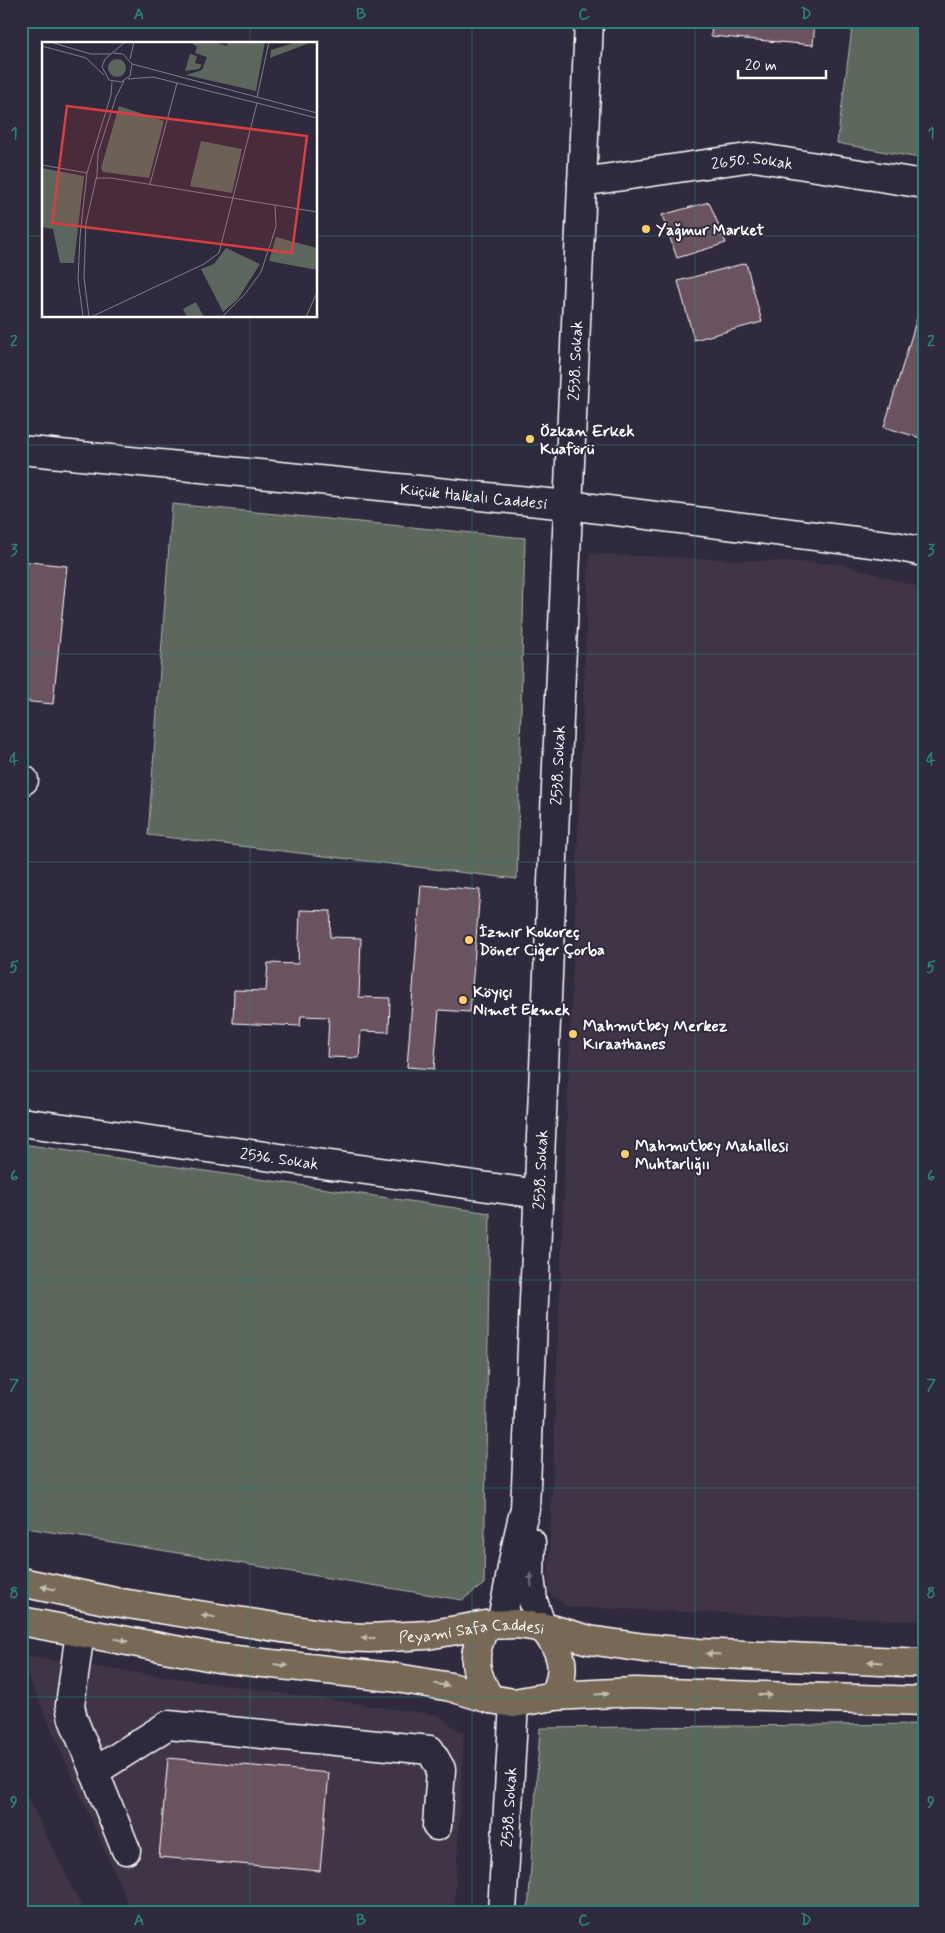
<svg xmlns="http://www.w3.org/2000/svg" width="945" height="1933" font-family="Mynerve,sans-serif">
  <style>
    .built { fill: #413647 }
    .green { fill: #5b675c; stroke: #adb3ae }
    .building { fill: #6b535f; stroke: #fff }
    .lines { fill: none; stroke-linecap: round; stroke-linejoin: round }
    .minor-casing { stroke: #fff; stroke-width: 31 }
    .major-casing { stroke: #fff; stroke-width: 31 }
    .minor { stroke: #2f2a3d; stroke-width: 28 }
    .major { stroke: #776954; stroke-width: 28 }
    .oneway { fill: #6d6a77 }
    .oneway2 { fill: #c2bcb2 }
    .grid { fill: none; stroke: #27847c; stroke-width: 1; stroke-opacity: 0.55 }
    .poi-dot { fill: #ffd166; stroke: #2f2a3d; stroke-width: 2 }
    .labels { text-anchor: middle; stroke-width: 4; stroke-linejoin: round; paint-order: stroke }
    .street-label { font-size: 16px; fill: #fff; stroke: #2f2a3d }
    .poi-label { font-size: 16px; font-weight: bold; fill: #fff; stroke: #2f2a3d; text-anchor: start }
    .inset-road { fill: none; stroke: #827f8b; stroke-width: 1 }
    .view { fill: #da3e3e; fill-opacity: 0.15; stroke: #da3e3e; stroke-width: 2.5 }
    .inset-edge { fill: none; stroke: #fff; stroke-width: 2.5 }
    .neatline { fill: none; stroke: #27847c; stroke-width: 2 }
    .grid-label { font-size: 16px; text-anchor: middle; font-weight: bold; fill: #27847c }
  </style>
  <rect width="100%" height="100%" fill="#2f2a3d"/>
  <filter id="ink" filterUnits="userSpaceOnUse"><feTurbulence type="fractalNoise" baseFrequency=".02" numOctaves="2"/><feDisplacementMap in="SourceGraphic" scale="10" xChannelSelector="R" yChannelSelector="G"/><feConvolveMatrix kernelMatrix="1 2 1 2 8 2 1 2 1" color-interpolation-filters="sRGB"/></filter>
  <g filter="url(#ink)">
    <path class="built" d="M589,554l253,10 82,25v1032l-356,-14 -20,-15z
      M21,1656l416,59 27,19 -10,178h-322l-111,-252z
      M21,1783l63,129h-63z"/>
    <path class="green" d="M853,21h71v138l-87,-16z
      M172,504l353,34 -8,341 -369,-44z
      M22,1144l468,69 -6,371 -22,16 -441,-73z
      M924,1724v188h-396l12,-184z"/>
    <path class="building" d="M712,21h103l-2,24 -102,-9z
      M709,202l17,41 -49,15 -15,-43z
      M746,263l16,59 -68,18 -16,-59z
      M924,295v144l-40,-12z
      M21,561l46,5 -14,138 -32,-3z
      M421,885l59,5 -10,122 -31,-2 -5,59 -27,-2z
      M300,910l31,1 -1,26 31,1 -2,59 31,1 -1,34 -28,-1 -2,27 -32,-1 2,-40 -28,-1 -1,10 -67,-3 1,-33 32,1 2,-28 30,1z
      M168,1758l161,15 -9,98 -161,-14z"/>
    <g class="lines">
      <g class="minor-casing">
        <g id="minor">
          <path id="s1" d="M582,182l172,-25 170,27"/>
          <path id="s2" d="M21,450l547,55 327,41 29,6"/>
          <path d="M21,780h3"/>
          <path id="s3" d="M21,1122l517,72"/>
          <path d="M531,1542l-1,34 3,25 9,26"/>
          <path id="s4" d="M501,1623c9,-38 13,-76 24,-114l64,-1488"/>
          <path d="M80,1632l-10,73 3,14 53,131"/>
          <path d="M94,1772l74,-47 262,25 11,19 -4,57"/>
          <path id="s5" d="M502,1912l12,-209"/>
        </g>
      </g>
      <g class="major-casing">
        <g id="major">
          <path id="s6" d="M21,1582l94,20 225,35 30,1 57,-3 59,-10 31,-1 34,5 38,11 56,8 54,5 225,10"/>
          <path d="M21,1621l197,37 173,19 60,10 39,12 24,4 40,-7 81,-4 289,9"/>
          <path d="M486,1625c-15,30 -13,46 4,74"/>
          <path d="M542,1627c20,23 26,41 12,69"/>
        </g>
      </g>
      <use href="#minor" class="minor"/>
      <use href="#major" class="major"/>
    </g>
    <defs><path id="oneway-solid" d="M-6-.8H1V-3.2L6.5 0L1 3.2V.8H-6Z" transform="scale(1.25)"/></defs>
    <use class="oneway" href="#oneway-solid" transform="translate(531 1580) rotate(-94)"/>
    <g class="oneway2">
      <use href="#oneway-solid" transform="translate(48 1588) rotate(-168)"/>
      <use href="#oneway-solid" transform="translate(208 1616) rotate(-171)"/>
      <use href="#oneway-solid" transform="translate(368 1638) rotate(180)"/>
      <use href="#oneway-solid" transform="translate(121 1640) rotate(11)"/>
      <use href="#oneway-solid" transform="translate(713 1654) rotate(-177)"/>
      <use href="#oneway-solid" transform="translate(875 1662) rotate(-177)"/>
      <use href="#oneway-solid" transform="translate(281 1665) rotate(7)"/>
      <use href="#oneway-solid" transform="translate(442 1685) rotate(9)"/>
      <use href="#oneway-solid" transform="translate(602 1694) rotate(-3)"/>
      <use href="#oneway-solid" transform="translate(765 1695) rotate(2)"/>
    </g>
  </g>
  <path class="grid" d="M250,21v23M472,21v1891M695,21v1891M21,236h23M316,236h608M250,316v1596M21,445h903M21,654h903M21,862h903M21,1071h903M21,1280h903M21,1488h903M21,1697h903"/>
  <g class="poi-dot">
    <circle cx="646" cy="229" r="5"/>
    <circle cx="530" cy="439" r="5"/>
    <circle cx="469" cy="940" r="5"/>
    <circle cx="463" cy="1000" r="5"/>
    <circle cx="573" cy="1034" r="5"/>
    <circle cx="625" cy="1154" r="5"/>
  </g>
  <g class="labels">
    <g class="street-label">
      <text dy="6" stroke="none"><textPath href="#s1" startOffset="172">2650. Sokak</textPath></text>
      <text dy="6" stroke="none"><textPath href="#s4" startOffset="1266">2538. Sokak</textPath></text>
      <text dy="6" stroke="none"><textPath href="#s2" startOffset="455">Küçük Halkalı Caddesi</textPath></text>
      <text dy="6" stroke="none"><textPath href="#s4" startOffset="861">2538. Sokak</textPath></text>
      <text dy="6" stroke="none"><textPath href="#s3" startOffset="261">2536. Sokak</textPath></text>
      <text dy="6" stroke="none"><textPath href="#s4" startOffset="456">2538. Sokak</textPath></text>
      <text dy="6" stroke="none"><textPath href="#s6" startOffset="456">Peyami Safa Caddesi</textPath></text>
      <text dy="6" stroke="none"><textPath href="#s5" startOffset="105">2538. Sokak</textPath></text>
    </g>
    <g class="poi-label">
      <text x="656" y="235">Yağmur Market</text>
      <text x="540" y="436">Özkan Erkek<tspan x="540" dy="18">Kuaförü</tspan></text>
      <text x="479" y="937">İzmir Kokoreç<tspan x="479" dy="18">Döner Ciğer Çorba</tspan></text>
      <text x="473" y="997">Köyiçi<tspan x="473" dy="18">Nimet Ekmek</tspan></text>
      <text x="583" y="1031">Mahmutbey Merkez<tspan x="583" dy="18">Kıraathanes</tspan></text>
      <text x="635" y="1151">Mahmutbey Mahallesi<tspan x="635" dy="18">Muhtarlığıı</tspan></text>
    </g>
  </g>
  <g transform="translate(42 42)">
    <rect width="275" height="275" fill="#2f2a3d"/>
    <path d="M149,0h23l13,4 1,-4h37l-9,49 -70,-16 16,-5 5,-13 -12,-4 2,-6zM255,0h15l-42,16 1,-8zM148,12l7,2 -2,7 7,2 -3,4 -14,2zM66 26a9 9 0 1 1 18 0a9 9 0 1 1-18 0ZM77,64l45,15 -15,57 -46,-6 -2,-4zM159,99l41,8 -10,44 -42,-7zM0,126l42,8 -10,87h-14l-7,-34 -11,-2zM234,195l41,11v22l-48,-9zM184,206l34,16 -22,35 -15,13 -22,-43 13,-5zM154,260l8,15h-17l-4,-8z" fill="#5b675c"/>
    <path class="inset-road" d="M8,0l41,12h20M0,4l44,12 18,17M71,11l10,1 9,10 -2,12 -9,6 -12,-2 -7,-13 3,-8 20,-17M88,17l4,-17M90,22l185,49M86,37l25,-2 164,41M215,55l12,-55M0,123l45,8M54,136h15l206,34M108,142l27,-101M41,275l-5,-38 2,-43 7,-63 24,-78 1,-13M47,275l-5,-40 2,-54 11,-48 1,-22 18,-56 8,-16M49,275l113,-53 15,-11 38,-150M180,275l23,-23 16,-22 15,-45 -1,-22M264,275l11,-25"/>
    <path class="view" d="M25,64l240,30 -15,117 -240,-30z"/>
    <rect width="275" height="275" class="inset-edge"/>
  </g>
  <rect width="945" height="1933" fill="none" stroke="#2f2a3d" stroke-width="55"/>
  <path d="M738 70v8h88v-8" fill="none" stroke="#ffffff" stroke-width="2.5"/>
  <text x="745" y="70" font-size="15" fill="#ffffff" stroke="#2f2a3d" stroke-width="4" paint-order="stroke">20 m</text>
  <rect x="28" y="28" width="890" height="1878" class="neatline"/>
  <g class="grid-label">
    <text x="139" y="19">A</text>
    <text x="361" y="19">B</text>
    <text x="584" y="19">C</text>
    <text x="806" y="19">D</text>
    <text x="14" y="138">1</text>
    <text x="931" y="138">1</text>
    <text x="14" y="346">2</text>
    <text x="931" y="346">2</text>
    <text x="14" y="555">3</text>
    <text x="931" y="555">3</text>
    <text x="14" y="764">4</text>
    <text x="931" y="764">4</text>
    <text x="14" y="972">5</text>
    <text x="931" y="972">5</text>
    <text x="14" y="1181">6</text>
    <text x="931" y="1181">6</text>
    <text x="14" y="1390">7</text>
    <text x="931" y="1390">7</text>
    <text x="14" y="1598">8</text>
    <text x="931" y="1598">8</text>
    <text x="14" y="1807">9</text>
    <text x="931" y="1807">9</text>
    <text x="139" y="1925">A</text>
    <text x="361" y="1925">B</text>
    <text x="584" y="1925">C</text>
    <text x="806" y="1925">D</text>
  </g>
</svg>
